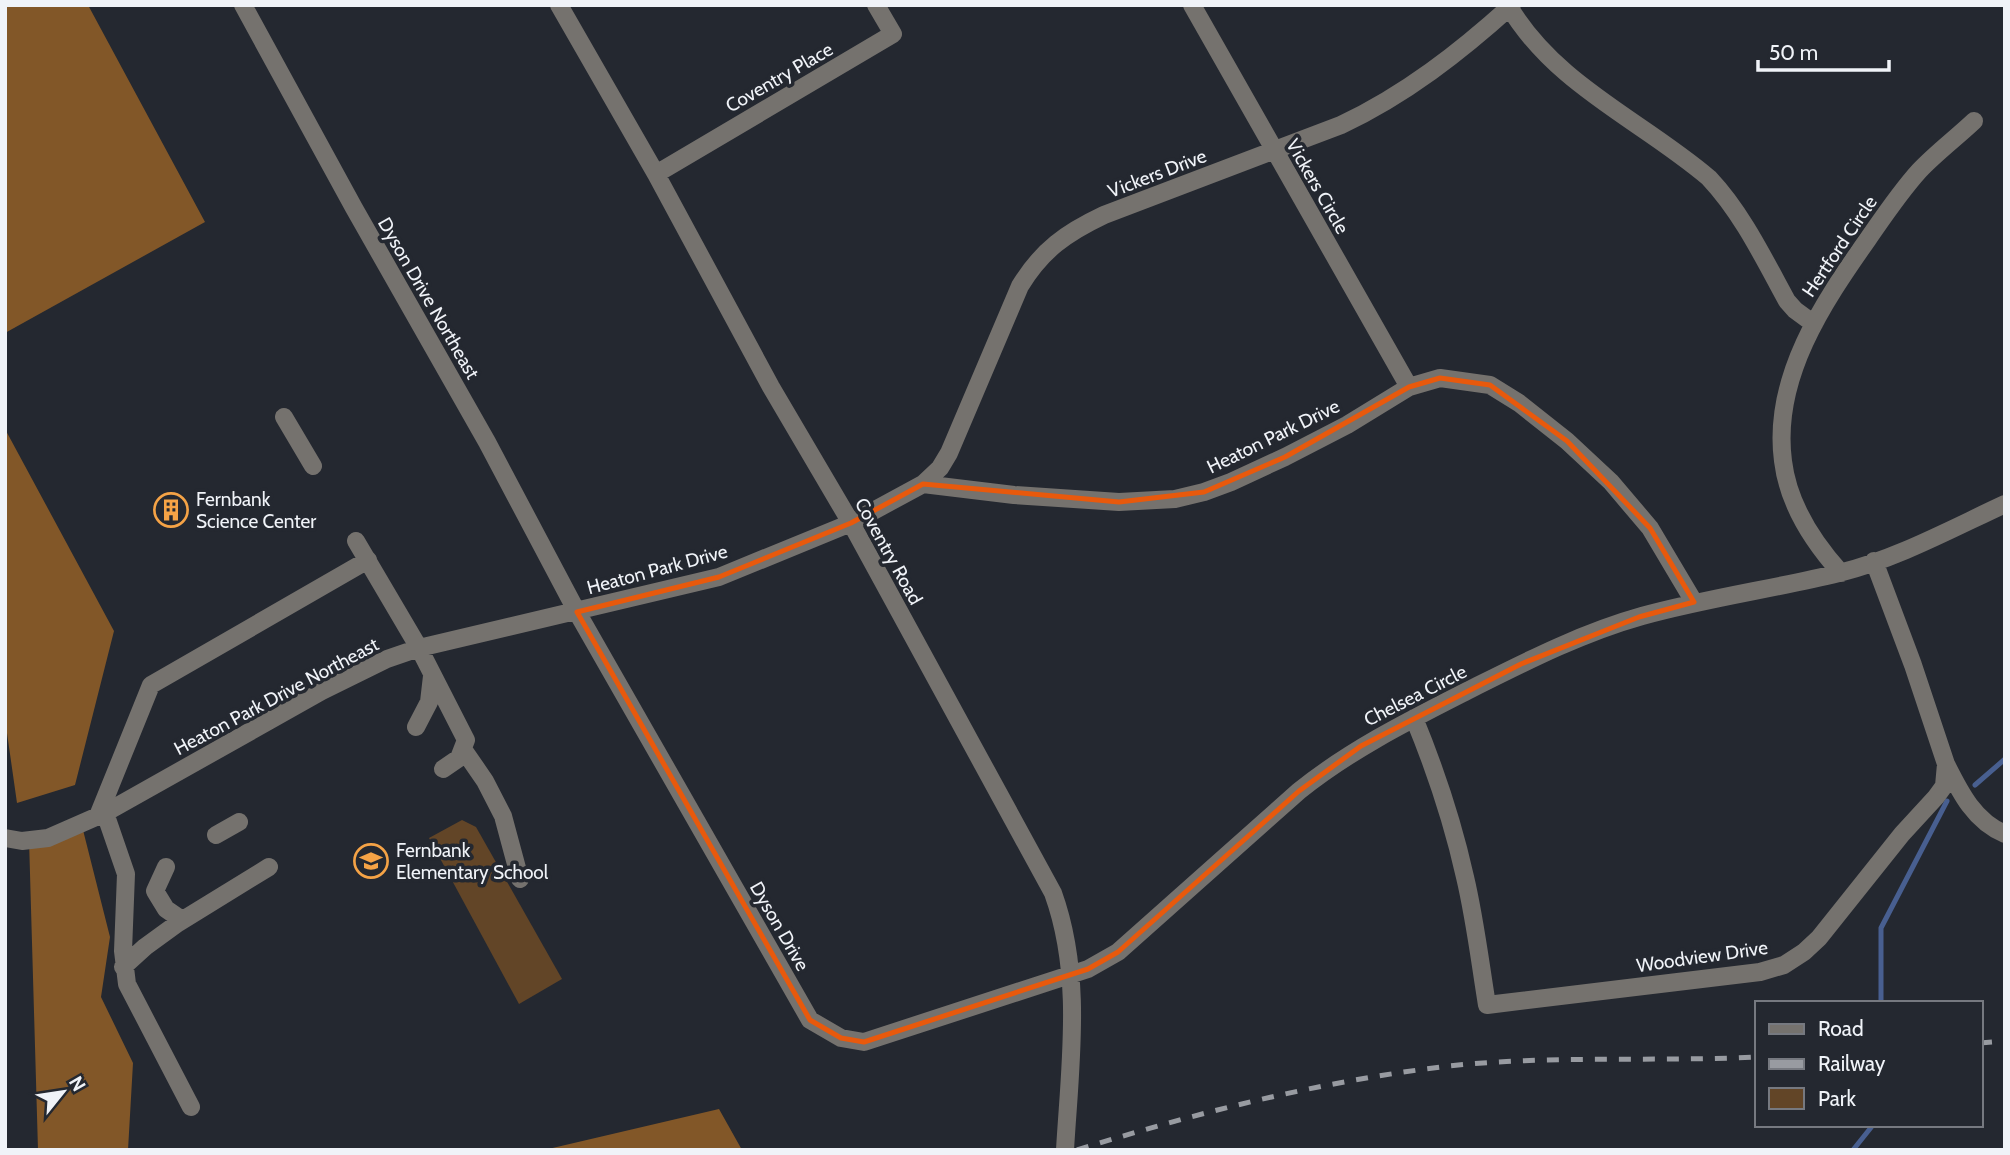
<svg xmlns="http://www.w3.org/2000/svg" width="2010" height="1155" font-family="Cabin,sans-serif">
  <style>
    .green { fill: #624527 }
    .forest { fill: #825728 }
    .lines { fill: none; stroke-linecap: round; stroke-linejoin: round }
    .stream { stroke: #485f90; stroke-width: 5 }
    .minor { stroke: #75726e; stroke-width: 18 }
    .rail { stroke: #989ba1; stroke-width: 5; stroke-dasharray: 12 12; stroke-linecap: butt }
    .marked { fill: none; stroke: #e8590c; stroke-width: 5; stroke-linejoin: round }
    .labels { text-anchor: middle; stroke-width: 7; stroke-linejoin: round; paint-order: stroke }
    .street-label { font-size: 19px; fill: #f0f3f8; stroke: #242830 }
    .poi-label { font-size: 19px; fill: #f0f3f8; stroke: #242830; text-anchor: start }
  </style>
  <rect width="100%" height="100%" fill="#242830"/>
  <path class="green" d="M462,820l14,7 86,152 -43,25 -90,-166z"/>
  <path class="forest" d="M5,5h83l117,217 -200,111z
    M5,429l109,202 -39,154 -58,18 -12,-84z
    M83,830l27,107 -9,60 32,66 -5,87h-90l-9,-311z
    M719,1109l23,41h-198z"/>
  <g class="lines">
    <path class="stream" d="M1975,785l30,-26
      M1881,1003v-75l66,-127
      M1853,1150l20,-25"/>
    <path class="minor" d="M243,5l111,203 133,234 90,170 233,408 31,18 23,4 224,-73 30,-17 181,-161c51,-41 109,-70 168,-100 56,-28 114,-58 175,-75 65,-18 131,-27 197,-43 57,-14 112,-44 166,-69
      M559,5l97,169 115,213 80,136 202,370c30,83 17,171 12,257
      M1192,5l217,382
      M1508,5c47,80 133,115 201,173 33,35 55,81 78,123l8,9 19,14
      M656,174l237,-140 -17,-29
      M284,417l29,49
      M923,484l17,-16 9,-15 71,-167c22,-36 46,-53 84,-71l237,-90c64,-30 119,-73 171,-120
      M356,541l63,107 47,92 -7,18 -16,11
      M1841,573c-28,-31 -53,-70 -58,-112 -11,-83 40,-158 85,-222 16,-23 32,-47 51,-68 17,-18 37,-33 55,-50
      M1414,718c21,51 39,105 51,159 10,42 15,85 22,128l273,-33 24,-7 20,-13 15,-14 83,-104 34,-37 8,-11 2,-22 -33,-99 -39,-104
      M416,727l13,-25 3,-26
      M463,749l22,32 18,35 17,63
      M1946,764c14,28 28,57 59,70
      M105,813l21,61 -3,77 4,33 64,123
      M98,816l53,-131 217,-125
      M216,835l23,-13
      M5,838l17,3 26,-3 57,-25 217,-122 65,-32 32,-11 300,-71 132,-54 72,-39 91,11 105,7 56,-3 29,-7 27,-10 54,-25 62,-32 62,-38 31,-9 50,7 29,18 48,38 44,41 39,46 44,74
      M166,867l-11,24 11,18 16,11
      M123,967l22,-20 33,-24 91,-56"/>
    <path class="rail" d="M1980,1043l25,-2
      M1077,1150c122,-38 245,-69 372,-84 102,-11 205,-4 307,-9"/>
  </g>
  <path class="marked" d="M1440,378l50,7 77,56 83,87 44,74 -55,15 -118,47 -160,82 -62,45 -181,161 -30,17 -224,73 -23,-4 -31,-18 -233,-408 142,-35 132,-54 72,-39 196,18 85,-10 81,-35 124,-70z"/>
  <defs>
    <g id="building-ring" transform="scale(1.75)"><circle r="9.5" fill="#242830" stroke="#f5a346" stroke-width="1.5"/><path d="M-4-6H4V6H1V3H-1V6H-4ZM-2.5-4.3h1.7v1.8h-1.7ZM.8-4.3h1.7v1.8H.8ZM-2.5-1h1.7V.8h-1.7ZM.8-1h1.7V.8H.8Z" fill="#f5a346"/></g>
    <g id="school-ring" transform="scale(1.75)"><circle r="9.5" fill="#242830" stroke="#f5a346" stroke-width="1.5"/><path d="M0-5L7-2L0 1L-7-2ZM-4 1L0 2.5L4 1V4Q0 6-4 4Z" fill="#f5a346"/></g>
  </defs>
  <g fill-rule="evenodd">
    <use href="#building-ring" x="171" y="510"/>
    <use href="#school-ring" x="371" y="861"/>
  </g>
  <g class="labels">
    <g class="street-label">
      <text transform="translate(779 77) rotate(-30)" y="7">Coventry Place</text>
      <text transform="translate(1157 173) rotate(-21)" y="7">Vickers Drive</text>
      <text transform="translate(1318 186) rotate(60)" y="7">Vickers Circle</text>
      <text transform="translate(1839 246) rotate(-56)" y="7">Hertford Circle</text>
      <text transform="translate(429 298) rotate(60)" y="7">Dyson Drive Northeast</text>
      <text transform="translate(1273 436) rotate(-26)" y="7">Heaton Park Drive</text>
      <text transform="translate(889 551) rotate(61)" y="7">Coventry Road</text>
      <text transform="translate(657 569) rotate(-15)" y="7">Heaton Park Drive</text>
      <text transform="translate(1415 695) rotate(-27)" y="7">Chelsea Circle</text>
      <text transform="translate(276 696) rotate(-28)" y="7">Heaton Park Drive Northeast</text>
      <text transform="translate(780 926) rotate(60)" y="7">Dyson Drive</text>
      <text transform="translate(1702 956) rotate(-8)" y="7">Woodview Drive</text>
    </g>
    <g class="poi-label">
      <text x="196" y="506">Fernbank<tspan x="196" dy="22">Science Center</tspan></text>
      <text x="396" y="857">Fernbank<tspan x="396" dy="22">Elementary School</tspan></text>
    </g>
  </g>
  <rect width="2010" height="1155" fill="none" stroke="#f0f3f8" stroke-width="14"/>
  <rect x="1755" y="1001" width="228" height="126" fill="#242830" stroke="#767980" stroke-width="2"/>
  <rect x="1769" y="1024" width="35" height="10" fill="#75726e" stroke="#767980" stroke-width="2"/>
  <text x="1818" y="1036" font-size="21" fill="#f0f3f8">Road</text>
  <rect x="1769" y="1059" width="35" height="10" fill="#989ba1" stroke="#767980" stroke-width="2"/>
  <text x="1818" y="1071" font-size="21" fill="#f0f3f8">Railway</text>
  <rect x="1769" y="1088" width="35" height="21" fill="#624527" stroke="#767980" stroke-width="2"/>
  <text x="1818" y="1106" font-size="21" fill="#f0f3f8">Park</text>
  <g transform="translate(63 1092) rotate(60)" stroke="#242830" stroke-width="5" paint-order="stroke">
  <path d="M0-5L12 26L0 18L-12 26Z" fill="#f0f3f8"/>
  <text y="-10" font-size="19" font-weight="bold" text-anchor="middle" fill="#f0f3f8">N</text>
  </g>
  <path d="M1758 60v10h131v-10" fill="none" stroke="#f0f3f8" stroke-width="3.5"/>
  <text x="1769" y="60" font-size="21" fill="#f0f3f8" stroke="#242830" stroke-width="5" paint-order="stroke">50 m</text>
</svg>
